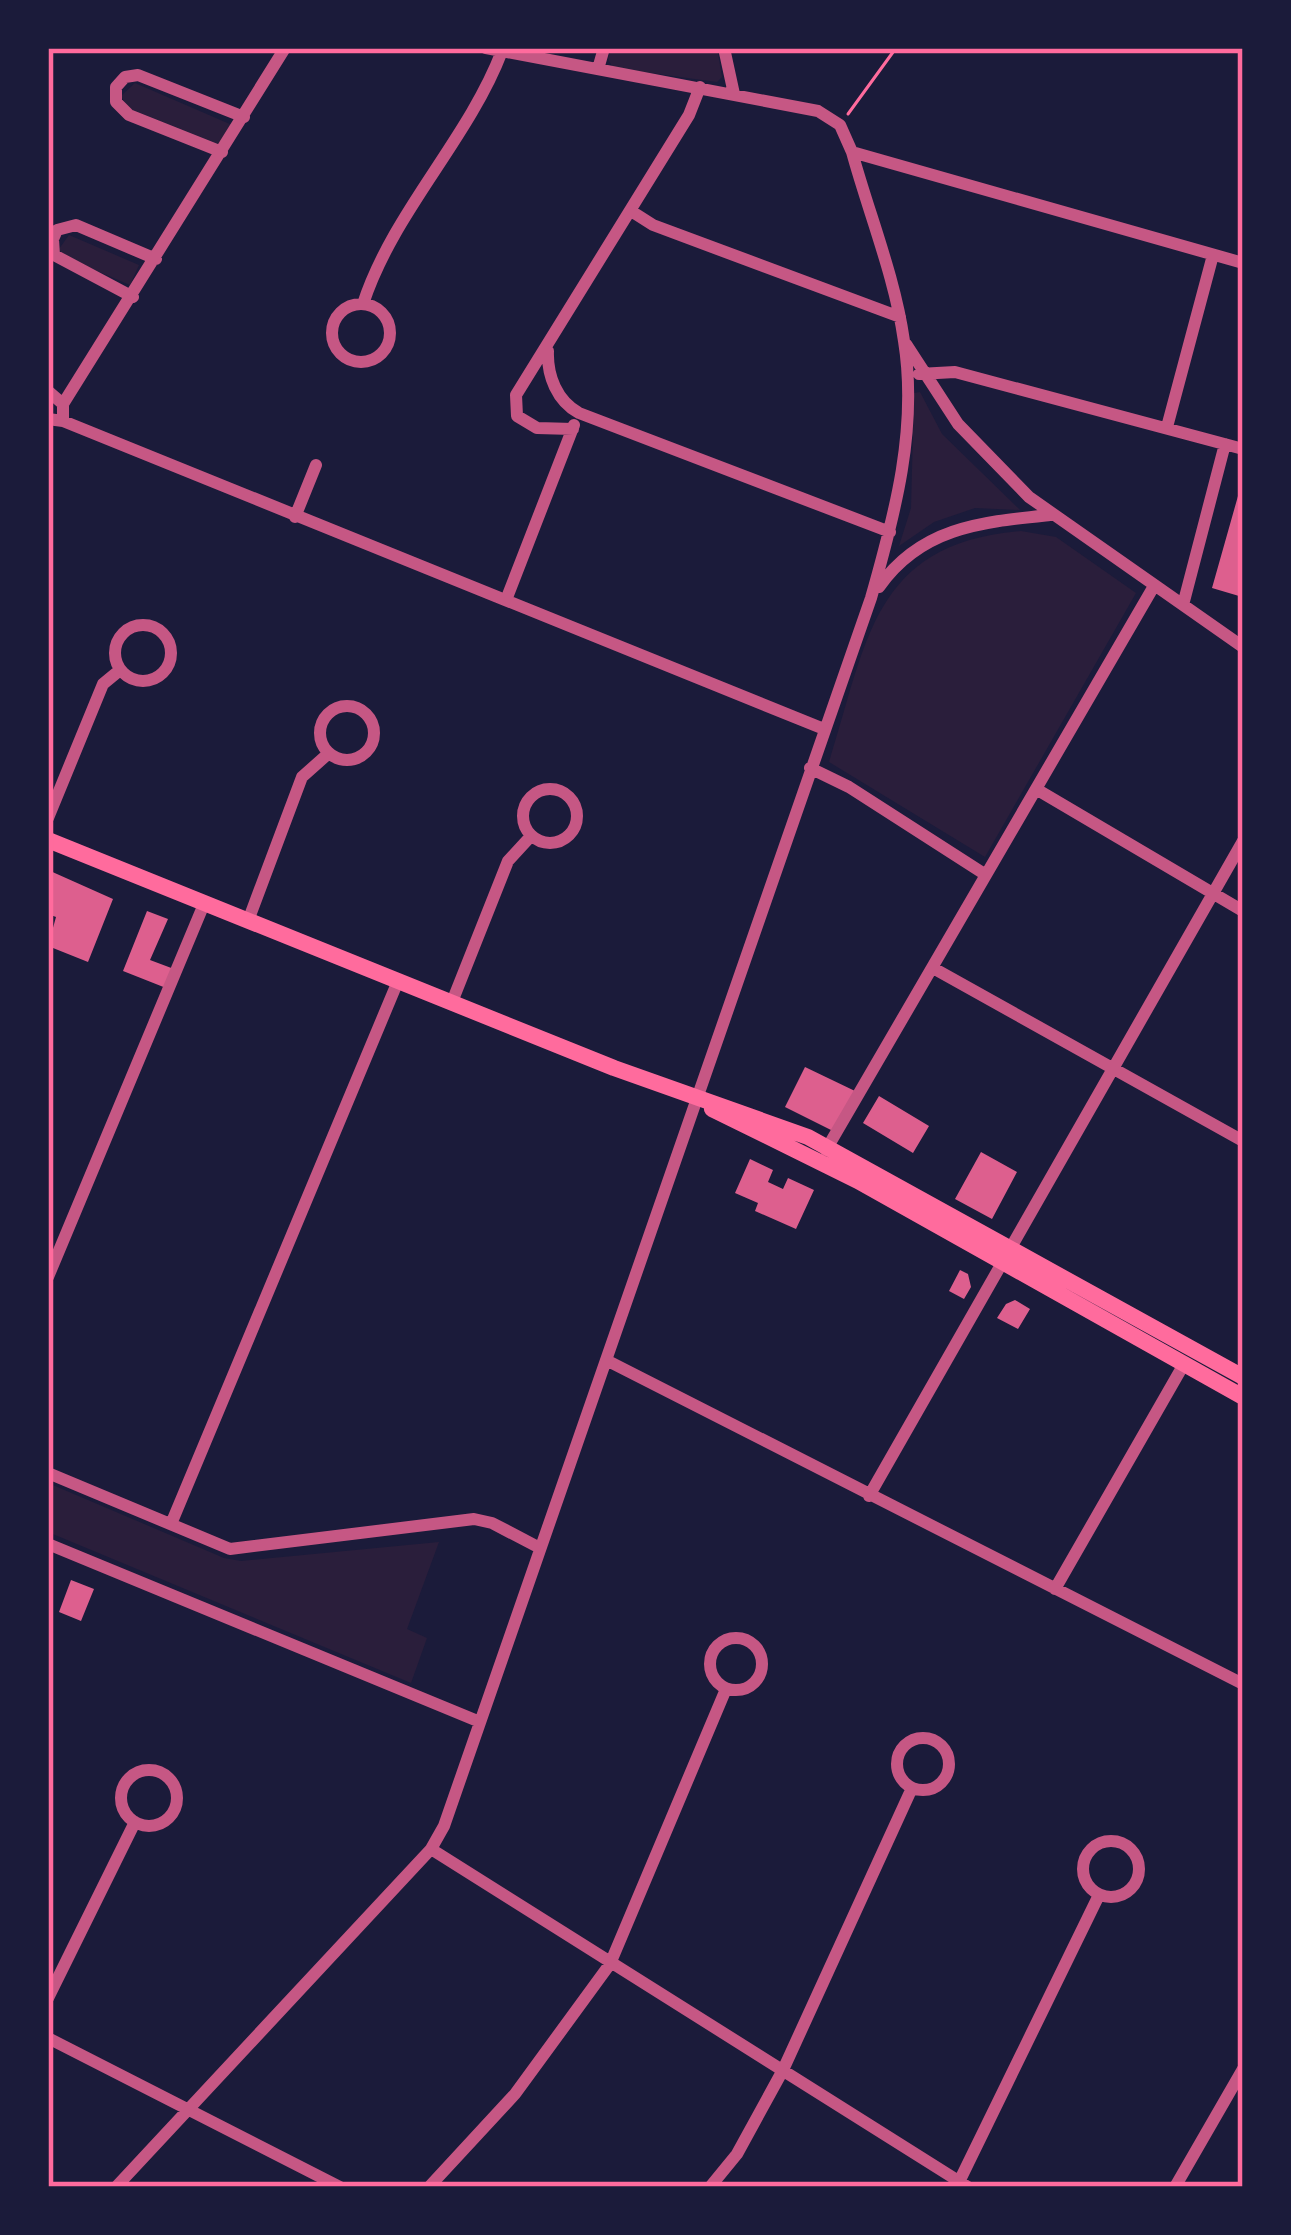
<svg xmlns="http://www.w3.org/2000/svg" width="1291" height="2235" font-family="Montserrat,sans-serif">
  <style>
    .green { fill: #2a1e3b }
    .building { fill: #dd5f8e }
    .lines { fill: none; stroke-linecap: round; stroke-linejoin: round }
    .path { stroke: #ff6b9d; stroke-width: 3 }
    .minor { stroke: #c65784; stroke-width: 12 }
    .secondary { stroke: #ff6b9d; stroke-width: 16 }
    .neatline { fill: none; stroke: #ff6b9d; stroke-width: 4.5 }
  </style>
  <rect width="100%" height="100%" fill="#1b1b3a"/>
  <path class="green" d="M611,48h106l5,29 -5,5 -104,-14 -5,-9z
    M135,83l97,42 -14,19 -90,-36 -7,-12z
    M69,235l70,30 -9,20 -66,-28 -5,-8z
    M920,392l22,42 78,76 -45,-2 -41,14 -35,24 12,-38 3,-115z
    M1021,531l35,6 80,56 -151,264 -156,-95c38,-119 43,-219 192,-231z
    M48,1483l176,75 17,3 198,-19 -32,87 20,9 -16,45 -363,-151z"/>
  <path class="building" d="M1238,496l5,1v85l-4,14 -27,-8z
    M48,870l65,29 -25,63 -40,-16 8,-29 -8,-3z
    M147,911l21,8 -18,41 24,9 -8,19 -43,-17z
    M805,1067l50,24 -20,41 -50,-25z
    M879,1096l50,30 -16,27 -50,-30z
    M981,1152l36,20 -25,47 -37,-20z
    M750,1159l23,11 -5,12 15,7 5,-11 26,12 -18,39 -41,-18 3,-8 -23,-10z
    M960,1270l8,4 3,13 -7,12 -15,-8z
    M1015,1300l15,9 -12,20 -21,-11 9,-14z
    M71,1580l23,9 -13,32 -22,-9z"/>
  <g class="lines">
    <path class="path" d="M848,114l48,-66"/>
    <path class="minor" d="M486,48l332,63 22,14 12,27 391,111
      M724,48l10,46
      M598,69l6,-21
      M222,152l-93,-37 -13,-13v-15l9,-10 13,-2 106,42
      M631,211l22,14 247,92
      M133,297l-79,-42 -1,-16 4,-9 19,-5 80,34
      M363,304c30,-92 105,-164 139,-253
      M332 333a29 29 0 1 1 58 0a29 29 0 1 1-58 0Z
      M906,344l52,80 71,73 214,150
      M548,351c-1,25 9,50 31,62l311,119
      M919,374l36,-2 288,77
      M48,391l15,13
      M48,419l15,2 761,308
      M63,421v-17l222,-356
      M1167,427l46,-172
      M573,429l-36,-1 -20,-12 -1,-21 173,-280 11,-28
      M295,517l21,-52
      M879,587c42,-60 103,-65 171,-72
      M506,600l68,-175
      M1183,605l42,-161
      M115 653a28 28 0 1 1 56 0a28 28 0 1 1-56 0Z
      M320 733a27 27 0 1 1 54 0a27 27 0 1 1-54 0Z
      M810,768l39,19 137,88
      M1036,789l207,122
      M523 816a27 27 0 1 1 54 0a27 27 0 1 1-54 0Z
      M48,818l55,-134 17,-14
      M248,921l54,-144 27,-24
      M933,968l310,173
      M452,1002l56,-141 23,-25
      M826,1150l328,-564
      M48,1277l156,-373
      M606,1360l637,324
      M48,1473l182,76 244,-30 18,4 46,24
      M869,1496l374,-655
      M171,1524l227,-543
      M48,1544l432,178
      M1055,1589l129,-225
      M710 1664a26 26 0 1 1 52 0a26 26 0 1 1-52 0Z
      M897 1764a26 26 0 1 1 52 0a26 26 0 1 1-52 0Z
      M121 1798a28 28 0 1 1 56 0a28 28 0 1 1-56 0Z
      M1083 1869a28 28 0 1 1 56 0a28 28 0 1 1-56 0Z
      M431,1849l537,338
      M48,1998l87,-176
      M48,2038l292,149
      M957,2186l142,-291
      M116,2187l315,-338 13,-23 427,-1228c24,-84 47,-170 33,-257 -9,-64 -35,-127 -52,-189
      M429,2187l86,-93 95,-130 116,-275
      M710,2187l27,-33 46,-84 129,-282
      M1175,2187l68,-118"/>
    <path class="secondary" d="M48,840l566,228 194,69 435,240
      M712,1109l146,72 385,216"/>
  </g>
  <rect width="1291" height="2235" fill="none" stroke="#1b1b3a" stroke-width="102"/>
  <rect x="51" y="51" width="1189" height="2133" class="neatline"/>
</svg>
